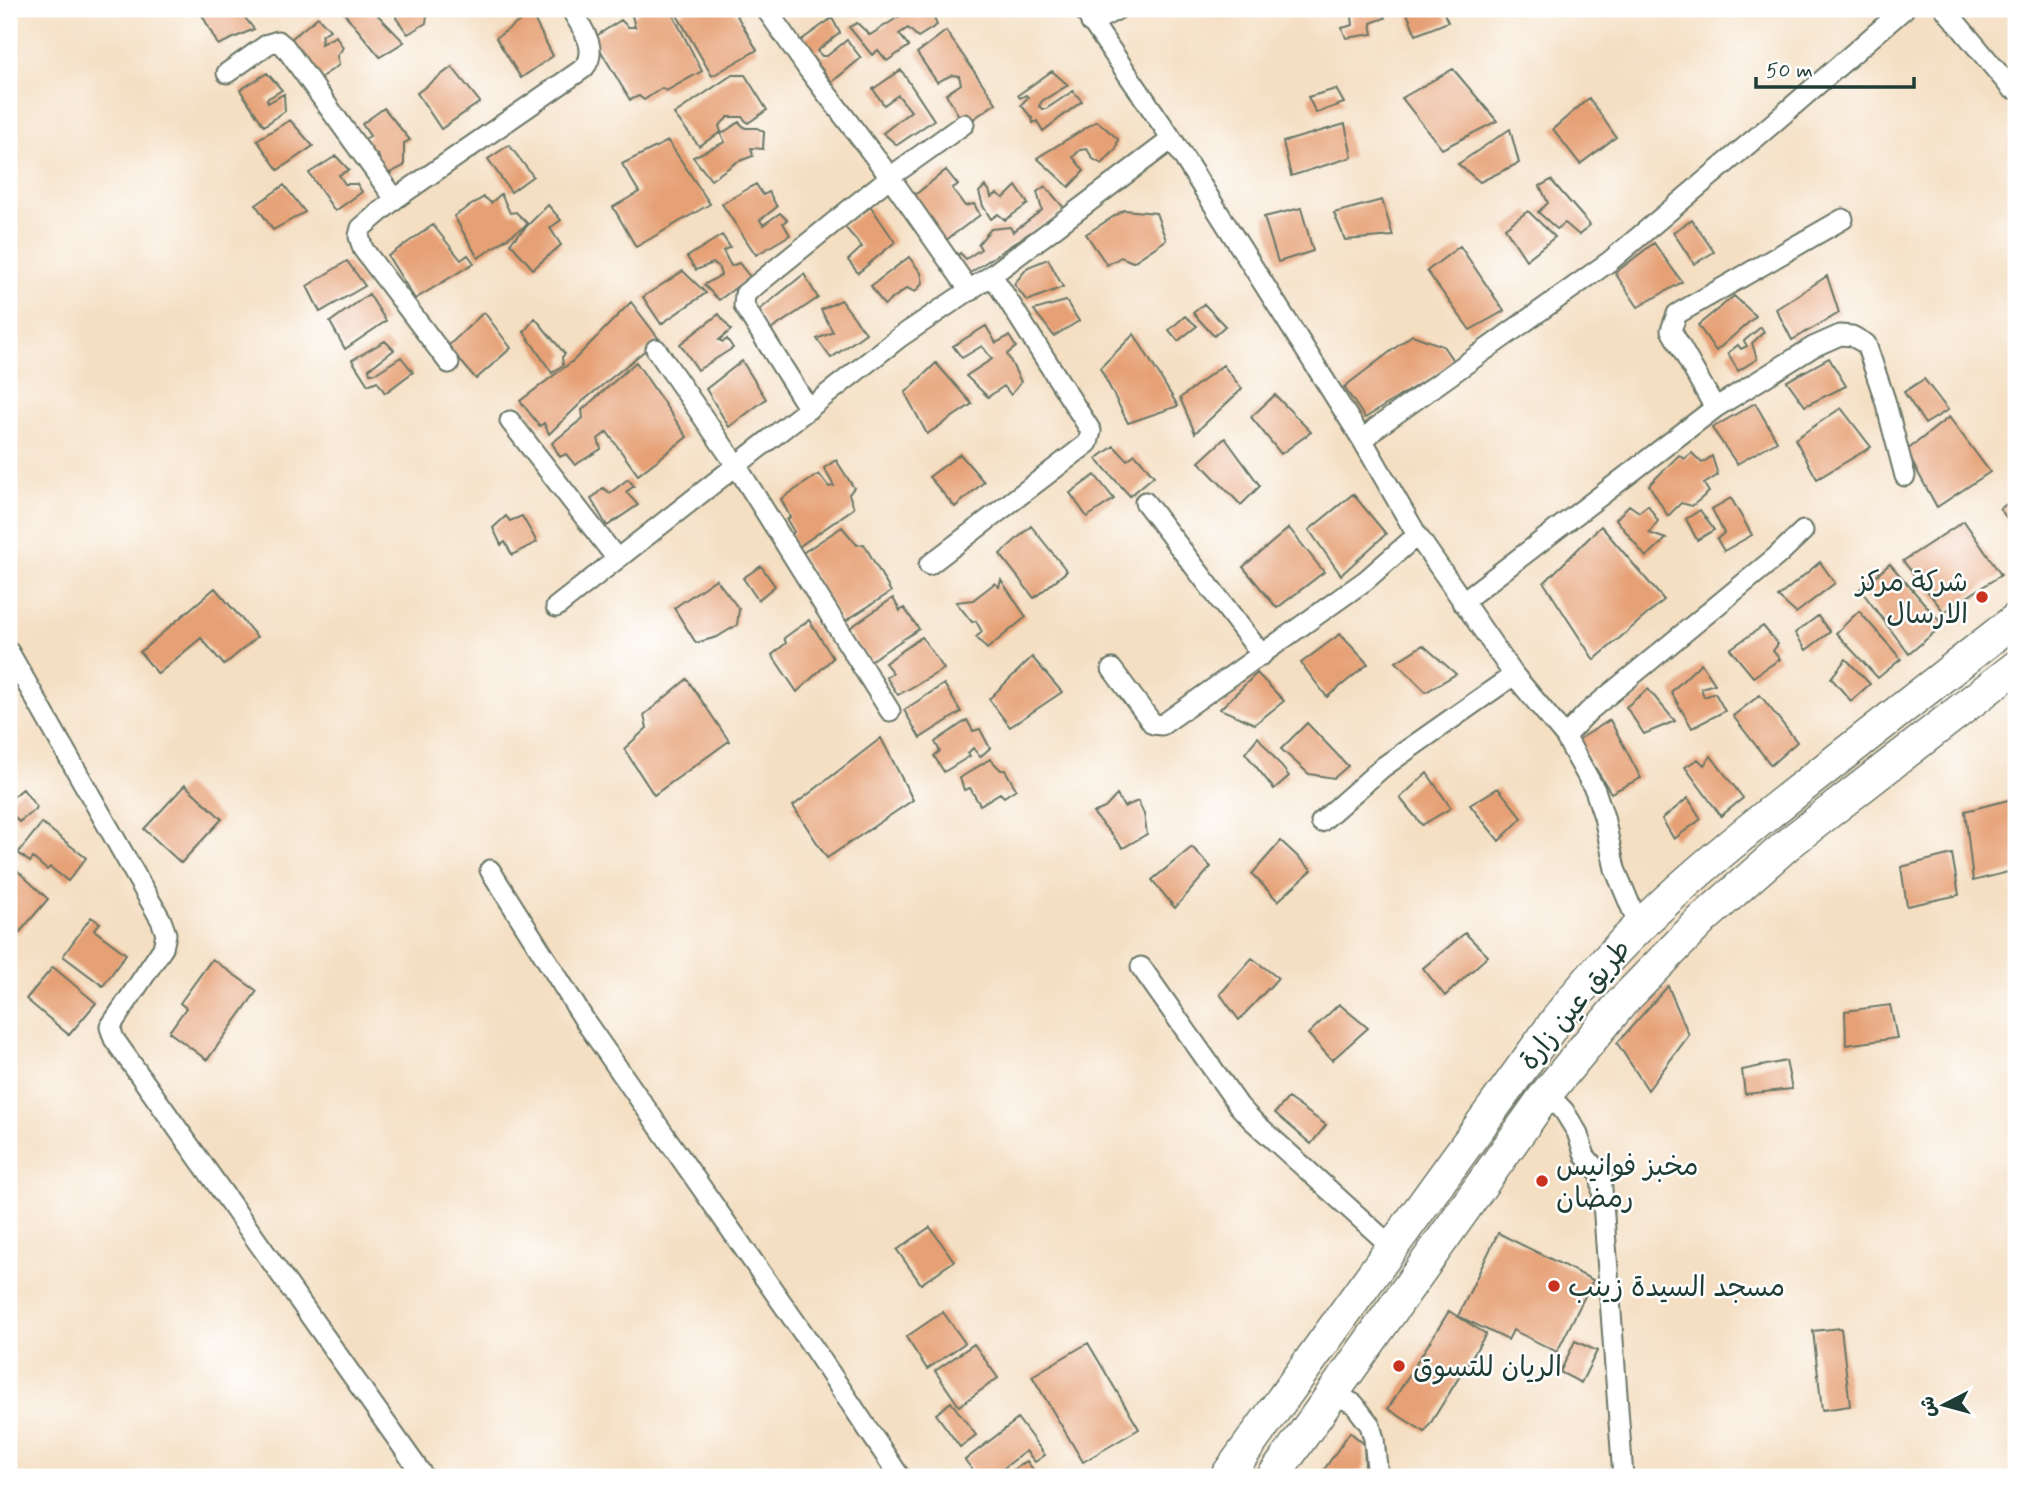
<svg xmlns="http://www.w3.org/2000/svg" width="2025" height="1486" font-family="Mynerve,'Playpen Sans Arabic',sans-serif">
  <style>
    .building { fill: #e6a074 }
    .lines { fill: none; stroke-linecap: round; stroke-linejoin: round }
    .minor-casing { stroke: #6a7666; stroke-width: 23 }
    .primary-casing { stroke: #6a7666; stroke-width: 35 }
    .minor { stroke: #fff; stroke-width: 19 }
    .primary { stroke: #fff; stroke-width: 32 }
    .poi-dot { fill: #c8321e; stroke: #fff; stroke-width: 2.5 }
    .labels { text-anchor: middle; stroke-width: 5; stroke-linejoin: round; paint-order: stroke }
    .poi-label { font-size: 28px; fill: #1f3d34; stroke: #fff; text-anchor: start }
    .street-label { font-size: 28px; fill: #1f3d34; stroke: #fff }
  </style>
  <rect width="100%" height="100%" fill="#fff"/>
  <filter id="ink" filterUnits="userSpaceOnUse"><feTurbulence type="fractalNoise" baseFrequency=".0143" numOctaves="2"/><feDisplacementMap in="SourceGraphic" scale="14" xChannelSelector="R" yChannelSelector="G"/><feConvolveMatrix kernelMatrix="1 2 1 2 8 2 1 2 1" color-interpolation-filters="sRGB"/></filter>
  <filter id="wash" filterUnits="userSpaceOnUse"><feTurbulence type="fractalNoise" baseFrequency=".00686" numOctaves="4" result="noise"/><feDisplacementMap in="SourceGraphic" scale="28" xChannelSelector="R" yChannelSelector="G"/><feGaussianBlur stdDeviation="1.57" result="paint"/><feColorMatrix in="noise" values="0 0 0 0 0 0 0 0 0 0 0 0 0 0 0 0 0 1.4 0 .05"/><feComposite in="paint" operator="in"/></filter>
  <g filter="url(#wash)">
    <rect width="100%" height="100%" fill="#f4dfc3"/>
    <g id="blocks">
      <path class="building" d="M199,9h39l16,20 -36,16z
        M352,9h20l32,33 -24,15 -36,-44z
        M398,9h33l1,5 -5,1 -1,8 -18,11 -12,-16z
        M644,9h26l32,62 -36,20 -4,-3 -18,12 -5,-4 -9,4 -37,-62 28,-18 7,7h7l-3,-11z
        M687,9h46l24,41 -45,26 -35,-61z
        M911,9h19l7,16 -19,12 -10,-9 -9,6 10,12 -22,15 -9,-11 -6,5 -23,-28 8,-4 13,12z
        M1351,9h31l3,9 -14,5 2,11 -27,4 -4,-10 11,-3z
        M1412,9h30l6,13 -32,13 -10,-24z
        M531,13l22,43 -32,22 -25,-40z
        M318,17l12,13 -8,5 -1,9 15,-8 7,12 -6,8 2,9 -19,13 -29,-39z
        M832,18l8,15 -23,18 5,5h5l20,-16 14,18 -29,24 -32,-41z
        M946,31l50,72 -27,19 -10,-6 -13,-22 15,-10 -2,-8 -7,-1 -15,7 -20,-29z
        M452,67l28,35 -39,27 -24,-36z
        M1453,69l44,52 -55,28 -40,-51z
        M901,70l33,50 -37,25 -14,-12 28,-22 -13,-16 -14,10 -11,-16z
        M1052,71l16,14 -26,16 -3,5 3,3h4l27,-18 9,10 -39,30 -6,-10 -4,2 -1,-5 -11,-13 7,-8 -2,-2 -6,3 -2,-3z
        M267,73l15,17 -15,9 1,4 16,-9 1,17 -21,15 -24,-36z
        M732,75h13l22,35 -19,13 -6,-6h-14l-9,9 2,6 -22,14 -25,-32z
        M1336,89l8,14 -28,10 -8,-16z
        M1589,98l27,39 -36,27 -27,-35z
        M384,108l26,32 -6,3v23l-22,11 -8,-13 6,-3 -2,-6 -6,1 -11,-15 9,-5 -8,-12z
        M290,120l23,26 -35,24 -21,-30z
        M1097,121l21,18 -2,10 -14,15 -9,-5 -6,-10 -7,1 -7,7 11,14 -15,16 -32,-29z
        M739,122l6,6h12l7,4 -1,17 -12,-1 2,8 -16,6 -26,18 -18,-23 32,-15 -4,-8z
        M1345,124l7,33 -61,19 -8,-34z
        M1510,129l9,34 -39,19 -22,-18z
        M668,141l42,63 -74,43 -23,-40 26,-15 -17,-28z
        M509,145l24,31 -22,16 -23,-33z
        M336,156l13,14 -10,5 6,9h12l5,8 -27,19 -26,-38z
        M946,170l12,15 -6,3 13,18 9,-2 6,11 -38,28 -32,-44z
        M1551,180l39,45 -11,10 -14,-12 -8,6 -19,-17 10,-9 -8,-17z
        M756,184l7,11 6,-3 8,15 -17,13 3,5 17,-12 7,7 -4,3 7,12 -34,20 -34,-51z
        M284,185l21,27 -32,18 -17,-25z
        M985,186l4,4 2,7 6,-3 7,4 12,-12 12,18 -23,16 -7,-6 -7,5 -8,-13 -4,-14z
        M1045,186l20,23 -98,66 -13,-16 6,-6 6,6 15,-10 -3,-5 13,-15 19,-2 3,5 29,-22 -5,-18z
        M501,194l9,19 6,-1 12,12 -50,34 -24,-42 30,-19 7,6z
        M1382,200l11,36 -48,4 -11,-27z
        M548,205l13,15 -11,8 11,17 -28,24 -23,-26z
        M871,207l24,35 -37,31 -10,-13 14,-13 -18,-21z
        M1301,208l12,43 -35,11 -14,-45z
        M1124,210l32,3 10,27 -33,22 -12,-5 -14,8 -21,-31z
        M1528,211l27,26 -29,23 -21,-32z
        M1692,220l22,32 -20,12 -21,-32z
        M433,225l28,35 7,-5 6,8 -59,36 -27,-43z
        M722,235l8,12 -7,4 8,15 8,-3 11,14 -31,23 -15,-15 17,-10 -3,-9 -5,-3 -17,7 -9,-13z
        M1654,243l28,39 -44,25 -23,-34z
        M1460,246l44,65 -34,19 -43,-59z
        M909,257l12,16 2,10 -8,9 -8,-4 -23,17 -13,-19z
        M1048,259l15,28 -36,14 -13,-17 14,-17z
        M347,261l18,25 -45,26 -13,-26z
        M683,271l23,22 -45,31 -18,-27z
        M804,274l14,24 -49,33 -11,-20z
        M1827,276l12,37 -47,27 -16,-31z
        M369,294l17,27 -41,28 -15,-27z
        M1734,296l22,20 -40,35 -18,-26z
        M841,300l25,33 -35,25 -14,-19 16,-7 -12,-22z
        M1066,301l13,20 -25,15 -20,-26z
        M631,302l28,37 -76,62 -34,33 -5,-11 -4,3 -20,-25 54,-41z
        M1204,304l21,22 -11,10 -21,-23z
        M484,312l27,36 -35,31 -28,-33z
        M719,314l12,16 -12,10 4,2 4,-3 6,9 -35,22 -18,-26z
        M1185,316l12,10 -19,15 -9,-11z
        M535,318l30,36 -3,3 1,8 -11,8 -28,-41z
        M986,326l10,17 13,-7 7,11 -9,7 14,28 -10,13 -7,-9 -16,11 -22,-21 26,-17 -10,-13 -20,12 -9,-12z
        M1761,327l3,5 -12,11 5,16 -19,12 -10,-18 10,-8 3,4 6,-3 -3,-5z
        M1134,334l44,72 -50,17 -28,-55z
        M1412,335l31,11 11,16 -89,56 -21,-31z
        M385,341l9,9 -25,19 1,4h6l25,-16 12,15 -28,21 -8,-12 -9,4 -16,-25z
        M1829,358l17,28 -41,20 -18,-25z
        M742,361l24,38 -37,28 -23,-38z
        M636,362l51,75 -49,38 -31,-43 -9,7 3,10 -26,16 -9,-11 -6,3 -8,-14 31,-25 -1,-8z
        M936,363l36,41 -45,30 -22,-41z
        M1223,365l19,24 -47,44 -15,-35z
        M1924,379l24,31 -23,14 -21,-32z
        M1275,395l36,37 -30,22 -30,-37z
        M1755,403l22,38 -40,23 -25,-36z
        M1841,408l30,39 -54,32 -22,-40z
        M1949,417l41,55 -53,35 -31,-56z
        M1225,438l35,48 -19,19 -42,-43z
        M1114,446l13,14 8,-6 19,22 -24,20 -34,-37z
        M1692,453l10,10 10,-7 6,19 -14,9 5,8 -17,14 -11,-3 -13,13 -19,-31 30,-30 5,4z
        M960,454l24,28 -29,25 -26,-30z
        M836,460l18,28 -5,6 5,14 -57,40 -7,-12 4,-4 -7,-12 3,-3 -9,-18 38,-25 10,13 5,-1 -10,-18z
        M1095,475l19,24 -27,18 -17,-24z
        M628,479l6,7 -8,6 12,13 -31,21 -16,-27 12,-11 7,5z
        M1353,494l33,40 -45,41 -32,-45z
        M2016,497v33l-16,-21z
        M1731,498l21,37 -28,16 -7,-12 7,-6 -12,-24z
        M1629,505l10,7 9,-7 10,16 -9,12 17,6 -20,18 -30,-38z
        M1700,510l14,20 -17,10 -11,-21z
        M506,516l4,5 12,-5 15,26 -25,13 -7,-13 -4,3 -8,-17z
        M1964,521l37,54 -57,37 -41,-51z
        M1031,526l36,45 -33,27 -34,-44z
        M1601,526l63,74 -70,60 -50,-77z
        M842,527l15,18 7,-1 27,48 -49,31 -41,-69z
        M1289,528l35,44 -47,36 -34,-41z
        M1820,562l15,21 -39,30 -18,-16z
        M1890,564l53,61 -34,29 -49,-65z
        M761,566l14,20 -17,14 -15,-22z
        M716,579l23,30 -2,16 -20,12 -21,6 -22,-35z
        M1001,580l25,37 -39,32 -11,-12 6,-5 -6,-11 -4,1 -16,-20 17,-2 22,-17 4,4z
        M215,588l42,49 -33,28 -23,-27 -43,36 -18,-22z
        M893,598l7,13 4,-3 15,21 -49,32 -23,-31z
        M1859,611l42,48 -23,19 -42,-45z
        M1818,616l12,16 -24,18 -11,-17z
        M809,620l24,38 -36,34 -25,-37 14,-12 -2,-5z
        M1763,626l15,18 -5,7 7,8 -27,18 -23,-28z
        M1340,634l28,30 -41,33 -26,-34z
        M922,637l22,32 -46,26 -12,-18 7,-4 -8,-10z
        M1423,645l33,29 -30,18 -30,-30z
        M1032,657l30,35 -52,35 -21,-28z
        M1846,659l24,25 -19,17 -20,-23z
        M1701,663l14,21 -14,4 3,9 11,-4 10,18 -33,17 -21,-36z
        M1257,673l27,28 -29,23 -35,-15z
        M687,679l42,62 -75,54 -30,-46 23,-21 -3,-13z
        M944,684l17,28 -41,26 -16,-28z
        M1648,689l27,32 -31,13 -18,-27z
        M1760,695l37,47 -26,23 -38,-49z
        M967,720l6,11 7,-2 10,19 -10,9 -7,-9 -5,5 2,3 -26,16 -10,-16 6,-5 -5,-9z
        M1610,720l31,58 -30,15 -33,-53z
        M1307,723l41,43 -14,12 -25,-4 -28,-25z
        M1258,737l31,39 -15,13 -29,-36z
        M881,738l32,62 -86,58 -34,-52z
        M1711,756l32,42 -22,18 -36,-49 13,-8 6,6z
        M990,759l11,11h4l11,19 -12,8 -4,-4 -20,12 -10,-17 -6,2 -4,-12z
        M1427,773l24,35 -29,17 -22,-27z
        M185,785l37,34 -41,44 -37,-34z
        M1498,788l24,30 -23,23 -29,-36z
        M23,789l14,19 -18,14 -10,-13v-9z
        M1117,795l7,12 14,-6 6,13 3,20 -24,14 -30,-35 12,-5z
        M1688,798l13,21 -27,20 -12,-20z
        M2016,798v72l-43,11 -8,-70z
        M42,823l44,35 -18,23 -18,-14 -3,3 -14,-12 -3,4 -12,-9z
        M1281,841l31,29 -34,31 -26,-27z
        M1192,847l19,20 -36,41 -23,-28z
        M1952,854l7,41 -52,11 -6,-39z
        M9,863l39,36 -29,34 -10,-9z
        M91,917l9,6 -6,7 32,24 -23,32 -40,-30z
        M1465,933l23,23 -43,40 -22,-28z
        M1252,958l26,20 -39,42 -19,-26z
        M212,959l45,32 -50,69 -38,-28 17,-24 -6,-5z
        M53,967l43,36 -27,32 -43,-36z
        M1668,986l21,49 -41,55 -31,-47z
        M1339,1004l29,24 -36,32 -24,-26z
        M1890,1005l7,33 -51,7 -1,-34z
        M1786,1061l6,28 -47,5 -3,-24z
        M1288,1098l38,27 -15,19 -36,-31z
        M930,1227l24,34 -33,23 -24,-34z
        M1498,1233l95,47 -36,72 -44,-22 -5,10 -50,-24z
        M1449,1311l37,23 -61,98 -37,-23z
        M943,1312l22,31 -38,26 -21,-32z
        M1841,1328l9,78 -28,4 -9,-79z
        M1575,1341l22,10 -16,32 -21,-11z
        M1088,1343l51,86 -56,33 -51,-86z
        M974,1344l24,34 -39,28 -24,-35z
        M951,1402l25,33 -16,12 -24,-33z
        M1018,1419l27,36 -10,7 -9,-11 -34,26h-14l-13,-17z
        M1350,1432l14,12 1,22 -7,11h-39z
        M1027,1461l11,16h-35z"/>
    </g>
  </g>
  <g filter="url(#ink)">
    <use href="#blocks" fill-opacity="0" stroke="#6a7666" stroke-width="2"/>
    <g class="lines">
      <g class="minor-casing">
        <path id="minor" d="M766,9l42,60 82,108 80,114
          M1083,9l89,130 191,302 54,94 97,140 51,61 30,54 9,27 11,52 24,57
          M1945,9l66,79
          M1091,23l27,-14
          M227,73l41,-29 10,-3 7,6 110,152
          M656,349l80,116 154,246
          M449,363l-86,-114 -4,-13 2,-8 34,-29 189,-131c16,-19 -3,-41 -13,-59
          M1715,408l-44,-78 6,-16 166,-95
          M809,409l-65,-103 1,-12 145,-117 74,-53
          M510,421l107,138
          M1363,441l13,-13 234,-167 161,-136 133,-116
          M1145,502l117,153
          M929,565l159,-122 3,-12 -99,-156
          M1462,602l253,-194 98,-61 27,-12 12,1 14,8 19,56 20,76
          M556,607l344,-270 92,-62 180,-136
          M9,652l152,268 5,14 -3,14 -53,79 4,12 310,438
          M1112,669l41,55 9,1 204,-145 51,-45
          M1565,736l24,-25 188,-155 26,-25
          M1321,822l62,-55 131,-92
          M490,870l97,154 223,319 90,134
          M1141,967l98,139 13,14 140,127
          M1547,1093l17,18 13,21 8,24 16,19 22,302
          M1336,1390l8,9 10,5 16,21 4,14 4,38"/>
      </g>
      <g class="primary-casing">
        <path id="primary" d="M1226,1477l337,-466c72,-91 161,-163 252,-234 67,-53 134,-105 201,-158
          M1273,1477l274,-384 75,-91 81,-83 85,-75 228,-177"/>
      </g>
      <use href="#minor" class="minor"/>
      <use href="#primary" class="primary"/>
    </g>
  </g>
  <g class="poi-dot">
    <circle cx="1982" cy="597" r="7"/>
    <circle cx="1542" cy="1181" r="7"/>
    <circle cx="1554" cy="1286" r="7"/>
    <circle cx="1399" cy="1366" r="7"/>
  </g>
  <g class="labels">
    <g class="poi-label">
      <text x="1968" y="591" text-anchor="end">شركة مركز<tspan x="1968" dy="32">الارسال</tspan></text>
      <text x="1556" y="1175">مخبز فوانيس<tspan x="1556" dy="32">رمضان</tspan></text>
      <text x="1568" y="1296">مسجد السيدة زينب</text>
      <text x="1413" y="1376">الريان للتسوق</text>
    </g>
    <g class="street-label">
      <text transform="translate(1574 1004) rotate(-51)" y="10">طريق عين زارة</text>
    </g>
  </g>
  <rect width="2025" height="1486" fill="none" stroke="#fff" stroke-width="35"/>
  <g transform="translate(1944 1405) rotate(264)" stroke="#ffffff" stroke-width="5" paint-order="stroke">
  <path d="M0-5L12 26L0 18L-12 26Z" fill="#1f3d34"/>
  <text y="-10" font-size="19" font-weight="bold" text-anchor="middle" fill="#1f3d34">ش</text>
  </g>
  <path d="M1756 77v10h158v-10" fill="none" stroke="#1f3d34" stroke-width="3.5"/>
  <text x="1766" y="77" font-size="21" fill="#1f3d34" stroke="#ffffff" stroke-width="5" paint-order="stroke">50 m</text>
</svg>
